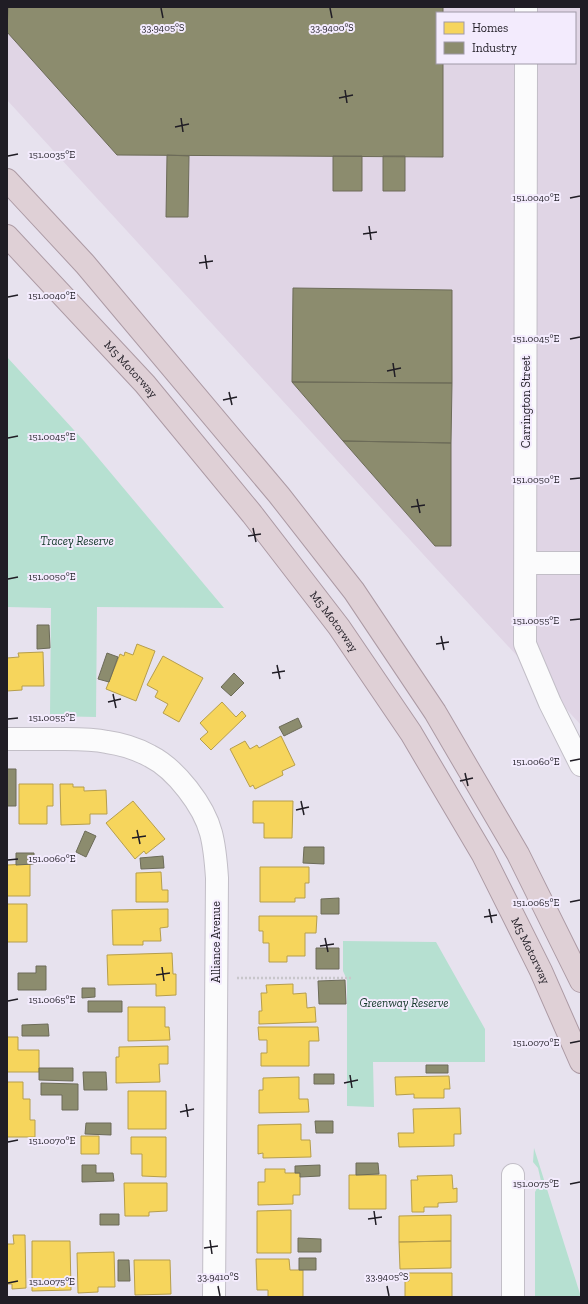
<svg xmlns="http://www.w3.org/2000/svg" width="588" height="1304" font-family="'Zilla Slab',serif">
  <style>
    .industrial { fill: #e0d5e5; fill-rule: evenodd }
    .green { fill: #b6e0d1 }
    .homes { fill: #f6d55c; stroke: #b69e4c }
    .industry { fill: #8c8c6e; stroke: #6c6b58 }
    .lines { fill: none; stroke-linecap: round; stroke-linejoin: round }
    .street-casing { stroke: #c2bec7; stroke-width: 24 }
    .highway-casing { stroke: #ac9aa4; stroke-width: 24 }
    .path { stroke: #c8c6cb; stroke-width: 2.5; stroke-dasharray: 2 2; stroke-linecap: butt }
    .street { stroke: #fbfbfc; stroke-width: 22 }
    .highway { stroke: #dfd0d6; stroke-width: 22 }
    .ticks { fill: none; stroke: #201d25; stroke-width: 1.5 }
    .labels { text-anchor: middle; stroke-width: 4; stroke-linejoin: round; paint-order: stroke }
    .street-label { font-size: 12px; fill: #201d25; stroke: #f3ebfd }
    .park-label { font-size: 12px; font-style: italic; fill: #123828; stroke: #f3ebfd }
    .ticks-label { font-size: 10px; text-anchor: middle; fill: #201d25; stroke: #f3ebfd; stroke-width: 4; stroke-linejoin: round; paint-order: stroke }
  </style>
  <rect width="100%" height="100%" fill="#e7e2ee"/>
  <path class="industrial" d="M7,7h574v718l-148,-160 -426,-465zM437,13h138v50h-138z"/>
  <path class="green" d="M7,357l77,84 140,167 -127,-1 -1,110 -46,-1 1,-108 -44,-1z
    M343,941l93,1 49,87v33h-112l1,45 -27,-1v-126l-4,-9z
    M534,1148l47,149h-46v-105l6,-11 -3,-13 -5,-6z"/>
  <path class="homes" d="M137,644l18,7 -19,50 -30,-12 14,-35 4,2 1,-4 8,3z
    M43,652l1,34h-22v4l-15,1v-33l12,-1 -1,-4z
    M163,656l40,22 -24,44 -16,-9 5,-9 -13,-7 3,-6 -11,-6z
    M222,702l14,15 6,-6 4,5 -35,34 -11,-11 8,-7 -8,-9z
    M281,736l14,29 -13,6 1,4 -28,14 -2,-4 -3,2 -20,-38 15,-8 5,8 7,-4 2,3z
    M19,784h34v22h-6v18h-28z
    M60,784h13v3h11v4l22,-1 1,24h-17v10l-29,1z
    M133,801l32,38 -19,15 -2,-3 -9,8 -29,-36z
    M253,801h40l-1,37h-28v-15h-11z
    M30,864v32h-23v-31z
    M260,867h49v16h-4v15h-10v4h-35z
    M161,872l1,18h6v12h-32v-29z
    M7,904h20v38h-20z
    M168,909v18l-8,1 1,13h-18v4h-30l-1,-35z
    M259,916h58l-1,17h-11v23h-18v6h-18v-19h-6v-12h-4z
    M172,953l1,21h3v21l-20,1v-12l-48,1 -1,-30z
    M293,984v10l13,-1 1,15 8,-1 1,15 -57,2v-13h3l-1,-18h6l-1,-8z
    M128,1007h37v20h4l1,13 -42,1z
    M258,1027h60l1,14h-10v25h-48v-13h6v-13h-8z
    M7,1037h11v13h21v22h-32z
    M168,1046v18h-9l1,18 -44,1v-26h3v-10z
    M449,1076l1,13h-6v9h-30v-4l-18,1 -1,-18z
    M299,1077v22h9l1,13 -50,1v-23h4v-12z
    M7,1082h16v17h7v21h5v17h-28z
    M128,1091h38v38h-38z
    M460,1108l1,26h-7v12l-55,1 -1,-14h16l-1,-24z
    M301,1124v16h9l1,17 -48,1v-5l-5,1v-29z
    M81,1136h18v18h-18z
    M131,1137h35v40l-24,-1v-22h-11z
    M265,1169h20v4h15v22h-7v9l-35,1v-23h7z
    M349,1175h37v34h-37z
    M452,1175l1,14 4,-1v14l-19,1v4h-14v5h-12l-1,-32h7l-1,-4z
    M124,1183h43v28l-18,1v4h-24z
    M291,1210v43h-34v-42z
    M451,1215v26l-52,1v-26z
    M13,1235h12l1,53 -14,1v-5h-5v-40h7z
    M32,1241h38l1,49 -39,1z
    M451,1241v27l-51,1 -1,-27z
    M114,1252l1,35h-17v5l-20,1 -1,-40z
    M256,1259h33l1,11h13v27h-35v-7h-11z
    M134,1260h36l1,34 -36,1z
    M409,1273h43v24h-47v-16h4z"/>
  <path class="industry" d="M8,7h435v6h-6v50h6v94l-326,-2 -110,-123z
    M167,155l22,1 -1,61h-22z
    M333,156h29v35h-29z
    M383,156h22v35h-22z
    M293,288l159,2v93l-160,-1z
    M292,382l160,1 -1,60 -108,-2z
    M343,441l108,2v103h-16z
    M37,625h12l1,23 -13,1z
    M107,653l11,4 -9,25 -11,-3z
    M234,673l10,10 -13,13 -10,-9z
    M298,718l4,9 -18,9 -5,-9z
    M7,769h9v37h-9z
    M85,831l11,5 -10,21 -10,-5z
    M304,847h20v17l-21,-1z
    M16,853h18v11l-18,1z
    M163,856l1,12 -23,1 -1,-11z
    M339,898v16h-18v-15z
    M316,948h23v21h-23z
    M36,966h10v24h-28v-17h18z
    M345,980l1,24h-27l-1,-23z
    M82,988h13v9l-13,1z
    M88,1001h34v11h-34z
    M48,1024l1,12h-27v-11z
    M426,1065h22v8h-22z
    M39,1068h34v13l-34,-1z
    M83,1072h23l1,18h-23z
    M314,1074h20v10h-20z
    M41,1083l37,1v26h-16v-15h-21z
    M315,1121h18v12h-17z
    M86,1123h25v12l-26,-1z
    M356,1163h22l1,11 -23,1z
    M82,1165h14v8h17l1,8 -32,1z
    M320,1165v11l-20,1v-4h-5v-7z
    M100,1214h19v11h-19z
    M298,1238l23,1v13h-23z
    M299,1258h17v12h-17z
    M118,1260h11l1,21h-12z"/>
  <g class="lines">
    <g class="street-casing">
      <path id="street" d="M526,13v-6
        M526,63l-1,581 25,59 31,62
        M526,563h55
        M7,739c19,0 38,0 58,0 14,0 28,0 42,3 15,2 30,7 43,14 26,13 54,50 61,77 4,15 5,30 6,45l-3,419
        M513,1297v-122"/>
    </g>
    <g class="highway-casing">
      <g id="highway">
        <path d="M7,180l78,84 194,231 75,96 81,121 83,142 63,127"/>
        <path id="s1" d="M7,236l138,148 107,130 87,113 72,106 72,122 58,116 40,91"/>
      </g>
    </g>
    <path class="path" d="M237,978h115"/>
    <use href="#street" class="street"/>
    <use href="#highway" class="highway"/>
  </g>
  <path class="ticks" d="M161,8l2,10M330,8l2,10M345,90l2,13M339,98l14,-3M181,118l2,14M175,127l14,-3M8,156l10,-2M570,198l10,-2M369,226l2,14M363,234l14,-2M205,255l2,14M199,263l14,-2M8,297l10,-2M570,339l10,-2M393,363l2,14M387,371l14,-3M229,392l3,13M223,400l14,-3M8,438l10,-2M570,479l10,-1M417,499l3,14M411,507l14,-2M253,528l3,14M248,536l13,-2M8,579l10,-2M570,620l10,-1M441,636l3,14M436,644l13,-2M277,665l3,14M272,673l13,-2M113,694l3,14M108,702l13,-3M8,719l10,-1M570,761l10,-2M465,773l3,13M460,781l13,-3M301,801l3,14M296,810l13,-3M137,830l3,14M132,838l14,-2M8,860l10,-1M570,902l10,-2M489,909l3,14M484,917l13,-2M325,938l3,14M320,946l14,-2M162,967l2,14M156,975l14,-2M8,1001l10,-2M570,1043l10,-2M350,1075l2,13M344,1083l14,-3M186,1104l2,13M180,1112l14,-3M8,1142l10,-2M570,1184l10,-2M374,1211l2,14M368,1219l14,-2M210,1240l2,14M204,1248l14,-2M8,1283l10,-2M218,1286l2,10M387,1286l2,10"/>
  <g class="labels">
    <g class="street-label">
      <text dy="4" stroke="none"><textPath href="#s1" startOffset="182">M5 Motorway</textPath></text>
      <text transform="translate(526 402) rotate(-90)" y="4">Carrington Street</text>
      <text dy="4" stroke="none"><textPath href="#s1" startOffset="506">M5 Motorway</textPath></text>
      <text transform="translate(216 942) rotate(-90)" y="4">Alliance Avenue</text>
      <text dy="4" stroke="none"><textPath href="#s1" startOffset="890">M5 Motorway</textPath></text>
    </g>
    <g class="park-label">
      <text x="77" y="545">Tracey Reserve</text>
      <text x="404" y="1007">Greenway Reserve</text>
    </g>
  </g>
  <g class="ticks-label">
    <text x="163" y="31">33.9405°S</text>
    <text x="332" y="31">33.9400°S</text>
    <text x="52" y="158">151.0035°E</text>
    <text x="536" y="201">151.0040°E</text>
    <text x="52" y="299">151.0040°E</text>
    <text x="536" y="342">151.0045°E</text>
    <text x="52" y="440">151.0045°E</text>
    <text x="536" y="483">151.0050°E</text>
    <text x="52" y="580">151.0050°E</text>
    <text x="536" y="624">151.0055°E</text>
    <text x="52" y="721">151.0055°E</text>
    <text x="536" y="765">151.0060°E</text>
    <text x="52" y="862">151.0060°E</text>
    <text x="536" y="906">151.0065°E</text>
    <text x="52" y="1003">151.0065°E</text>
    <text x="536" y="1046">151.0070°E</text>
    <text x="52" y="1144">151.0070°E</text>
    <text x="536" y="1187">151.0075°E</text>
    <text x="218" y="1280">33.9410°S</text>
    <text x="387" y="1280">33.9405°S</text>
    <text x="52" y="1285">151.0075°E</text>
  </g>
  <rect width="588" height="1304" fill="none" stroke="#201d25" stroke-width="16"/>
  <rect x="436" y="12" width="140" height="52" fill="#f3ebfd" stroke="#9f99a7"/>
  <rect x="444" y="22" width="20" height="12" fill="#f6d55c" stroke="#9f99a7"/>
  <text x="472" y="32" font-size="12" fill="#201d25">Homes</text>
  <rect x="444" y="42" width="20" height="12" fill="#8c8c6e" stroke="#9f99a7"/>
  <text x="472" y="52" font-size="12" fill="#201d25">Industry</text>
</svg>
